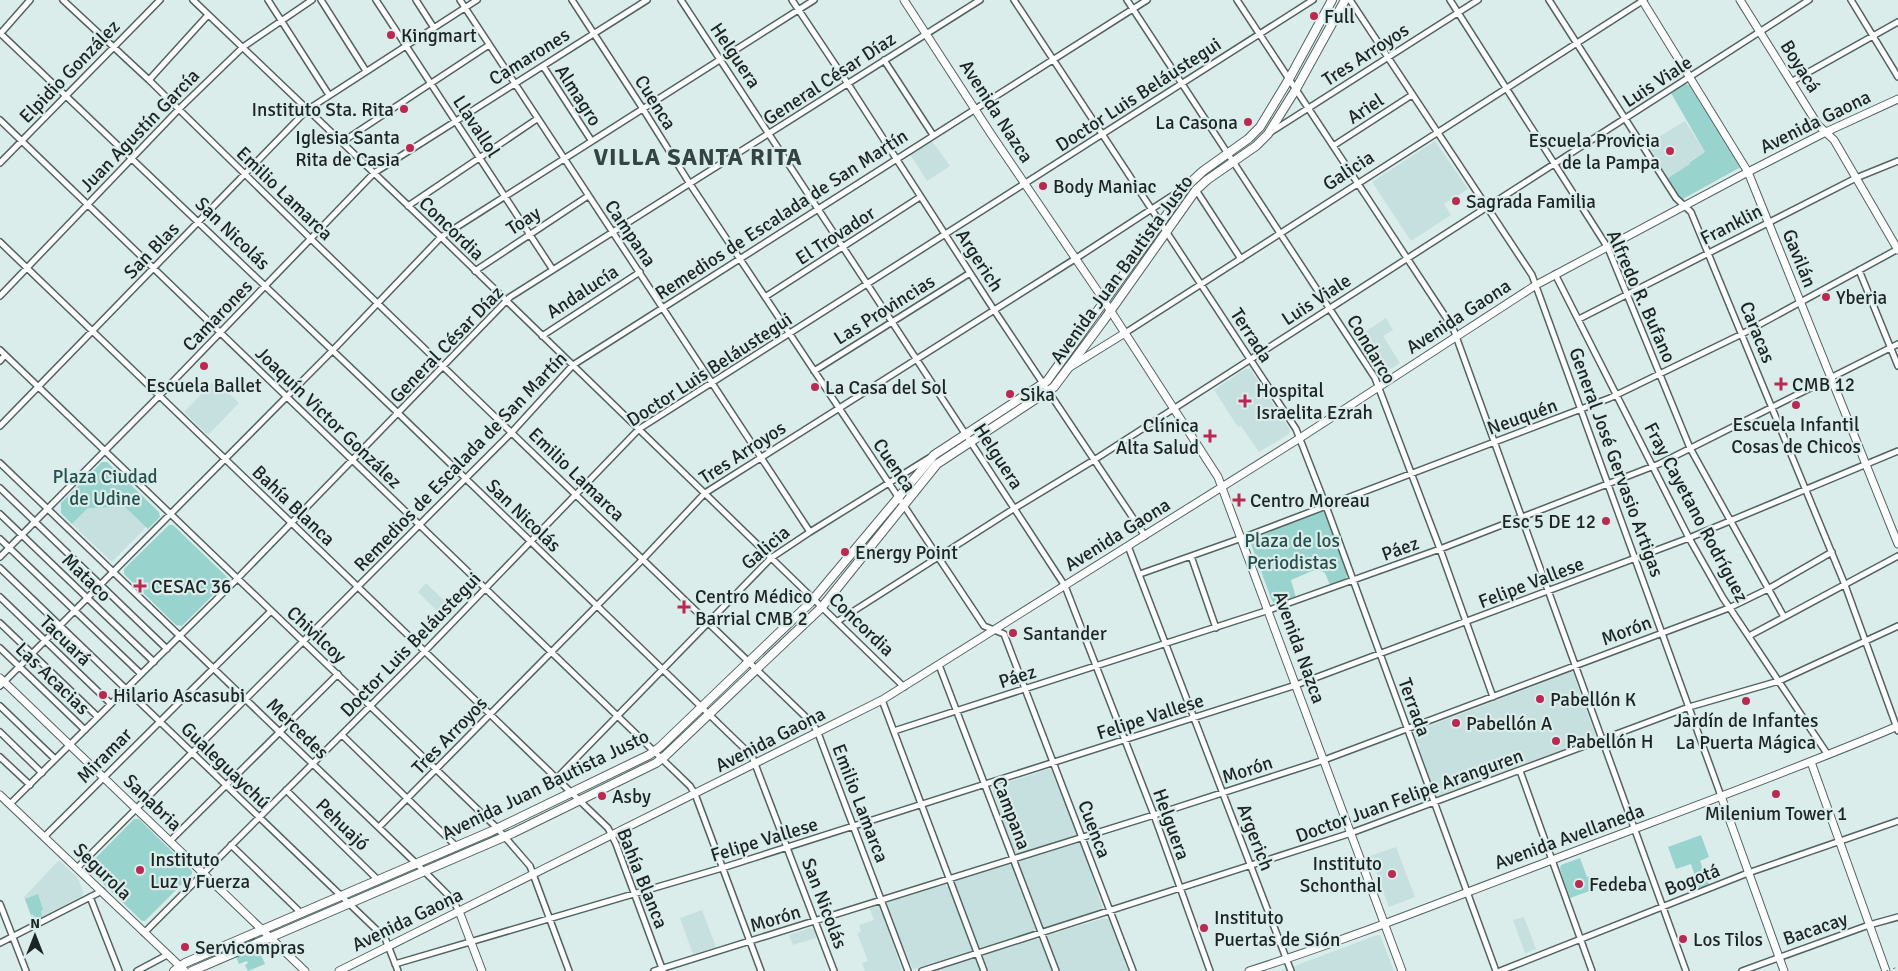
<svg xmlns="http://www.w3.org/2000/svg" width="1898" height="971" font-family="Signika,sans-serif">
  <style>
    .built { fill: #c5e0de }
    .green { fill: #99d3ce }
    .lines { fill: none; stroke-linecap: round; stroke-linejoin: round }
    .street-casing { stroke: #536362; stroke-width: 8 }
    .secondary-casing { stroke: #536362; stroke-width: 9 }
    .primary-casing { stroke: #536362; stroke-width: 10 }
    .street { stroke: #fff; stroke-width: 5 }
    .secondary { stroke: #fff; stroke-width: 7 }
    .primary { stroke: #fff; stroke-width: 8 }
    .rail { stroke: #6f7c7b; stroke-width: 1; stroke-dasharray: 2.5 5; stroke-linecap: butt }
    .poi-dot { fill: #b92951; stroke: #daedeb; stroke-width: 2 }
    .labels { text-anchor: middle; stroke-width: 4.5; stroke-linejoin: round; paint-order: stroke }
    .poi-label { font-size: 19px; fill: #1d2424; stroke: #daedeb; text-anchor: start }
    .street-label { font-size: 19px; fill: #1d2424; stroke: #daedeb }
    .park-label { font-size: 19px; fill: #264f4d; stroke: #daedeb }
    .district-label { font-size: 24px; font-weight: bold; letter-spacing: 1px; fill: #344443; stroke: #daedeb }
  </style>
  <rect width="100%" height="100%" fill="#daedeb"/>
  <path class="built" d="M1685,121l20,31 -15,9 1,3 -23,14 -21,-34z
    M932,141l18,25 -23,15 -17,-27z
    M1435,141l33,48 -24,15 7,11 -40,26 -39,-59z
    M1386,318l7,12 -10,6 17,27 -19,12 -24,-38z
    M1245,369h5l40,61 -1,4 -30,18 -18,-26 -3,1 -24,-37z
    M215,380l24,23 -31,32 -24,-23z
    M125,507l21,20 -34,35 -40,-38 16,-16z
    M426,583l29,28 -9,9 -28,-28z
    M1571,672l2,1 23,64 -158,59h-2l-21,-61 1,-4z
    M1048,769l3,1 26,62 -1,3 -59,19 -5,-3 -19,-61 1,-3z
    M1076,842l6,3 21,64 -59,19 -25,-61 -1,-4 3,-3z
    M1396,847l19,50 -26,10 -19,-51z
    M59,860l19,18 5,14 -1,4 -49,25 -9,-24z
    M1008,864l6,3 2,9 20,50v4l-3,3 -41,13 -13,2 -25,-66 2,-2z
    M943,884l6,3 23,63 -2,3 -57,16 -26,-60v-5l4,-4z
    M878,904l2,2 22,65h-37l-3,-8 6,-2 -11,-28 4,-1 -2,-7 15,-5 -5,-13z
    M702,910l14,37 -23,7 -13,-36z
    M1524,917l12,32 -11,4 -12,-33z
    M1105,918l4,1 19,52h-68l-13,-32 1,-4z
    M810,928l4,2 2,8 -23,7 -4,-10z
    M1377,935h3l14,36h-113z
    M1035,938l6,2 11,31h-65l-5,-12 3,-5z
    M973,958l3,1 5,12h-46z"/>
  <path class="green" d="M1686,84l5,2 50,81 -60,33 -13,-22 22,-14v-2l15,-10 -34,-59z
    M102,462h5l52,50 1,5 -12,12 -23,-22 -37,1 -16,16 -11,-11v-10z
    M1323,511l2,2 22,61 -1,5 -16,6 -5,-12 -8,-4 -26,11 5,18 -20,6 -4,-3 -21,-57 3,-9z
    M169,525h4l54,52 1,3 -46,46 -6,-1 -52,-51v-5z
    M134,819h5l53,52v3l-47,47h-3l-54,-52v-3z
    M1701,835l8,22 -9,4 9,24 -10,3 -8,-24 -15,5 -8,-22z
    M1580,858l7,19 4,-1 4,13 -25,9 -10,-29 1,-4z
    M38,894l5,16 -2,1 1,5 -7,4 -2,-6 -2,1 -6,-16z
    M258,948l7,16 -17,7 -3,-6 3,-2 -1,-2 -8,3 -3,-7z"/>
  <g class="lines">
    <g class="street-casing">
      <path id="street" d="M63,0l86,80 162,159 502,485 5,9 90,238
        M193,0l248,237 463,450
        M268,0l61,95
        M321,0l45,71
        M376,0l177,270
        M416,0l18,28
        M460,0l350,532
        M572,0l71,109 47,75 294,442 20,8 129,337
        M681,0l384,586 89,229 56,156
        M792,0l56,84 146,226 151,226
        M1014,0l282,429 30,77 170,465
        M1127,0l248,378 65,171 53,148
        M1237,0l216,328 233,643
        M1350,0l182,275 189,521
        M1450,0l158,248 82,200 94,169
        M1549,0l127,198 15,14 154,373 53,146
        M1851,0l47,77
        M0,33l398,380 354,343 82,215
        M0,34l30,-34
        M884,60l49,75
        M543,66l48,74
        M149,80l59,-65
        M1791,82l107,-60
        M0,120l690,666 5,8 66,177
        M1271,132l207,-132
        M342,142l147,-97
        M1333,146l79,-51
        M0,163l160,-163
        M1196,190l45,69
        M408,206l129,-87
        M0,242l608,586 8,16 47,127
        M1859,270l39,96
        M475,271l113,-75
        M1555,274l134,264 34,60 105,157
        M0,296l179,-187 64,-62 69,-47
        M765,297l155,-100
        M1579,319l277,-141 42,-17
        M1125,333l519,-333
        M542,336l98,-64
        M0,350l497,478 33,38 39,105
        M0,361l5,-6
        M814,371l156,-98
        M0,426l307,-316 170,-110
        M0,463l424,408 27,27 8,13
        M0,488l167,161
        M0,514l154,148
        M0,539l141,135
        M1128,546l163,425
        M1191,556l25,72
        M0,557l159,-161 215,-223 273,-173
        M0,568l385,370 13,33
        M1140,574l102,-36 368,-140 132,-64 156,-85
        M0,597l111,107
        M838,621l177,-113 79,-48 715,-460
        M0,623l98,94
        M1749,636l149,-80
        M0,648l85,82
        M939,665l117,306
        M0,686l333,-336 108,-113 373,-237
        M882,700l102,271
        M0,706l55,53
        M894,731l375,-121 171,-61 219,-85 239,-120
        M0,732l42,41
        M342,735l114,111
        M0,757l30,28
        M1520,771l72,200
        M556,779l215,-221 39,-26 119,-74
        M286,790l92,90
        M10,804l227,-225 273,-282 470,-297
        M379,827l264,-268 62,-66 370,-234 109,-71
        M44,837l227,-226
        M170,841l168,-167
        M231,845l69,67
        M77,868l435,-436 61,-67 574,-365
        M90,897l29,74
        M0,904l26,67
        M144,933l281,-282 214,-222 674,-429
        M0,943l102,-52
        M395,964l327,-96 574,-183 393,-147 209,-87
        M137,971l30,-16
        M654,971l500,-156 170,-55 405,-152 39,-19 64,-37
        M922,971l429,-138 338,-126 90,-26 119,-55
        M1500,971l248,-98 150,-52
        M1742,971l127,-46 29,-8"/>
    </g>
    <g class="secondary-casing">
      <path id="secondary" d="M904,0l87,134 110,162 117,181 184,494
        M1642,0l106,172 150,372
        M1740,0l78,125 16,15 64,110
        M1070,367l55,-34
        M0,678l305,293
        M1811,762l75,209
        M0,795l185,176
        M1721,796l63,175
        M459,911l23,60
        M339,971l543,-271 418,-262 236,-153 212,-113 78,-40 72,-33
        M1249,971c98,-31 194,-70 290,-106 120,-46 241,-89 359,-139"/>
    </g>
    <g class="primary-casing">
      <path id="primary" d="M174,971l11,-8 307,-132 157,-76 11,-8 150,-144 124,-148 113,-74 141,-196 15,-14 45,-32 12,-12 29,-48 43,-79
        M192,971l321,-138 143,-70 9,-7 157,-149 115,-143 117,-77 50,-67 92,-130 11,-10 49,-34 12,-12 28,-45 49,-89"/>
    </g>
    <use href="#street" class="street"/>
    <use href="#secondary" class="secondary"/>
    <use href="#primary" class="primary"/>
    <path class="rail" d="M1886,971l12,-4"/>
  </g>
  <g class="poi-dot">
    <circle cx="1314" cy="16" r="5"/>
    <circle cx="391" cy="35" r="5"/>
    <circle cx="404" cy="109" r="5"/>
    <circle cx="1248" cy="122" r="5"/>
    <circle cx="410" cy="148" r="5"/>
    <circle cx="1670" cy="151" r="5"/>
    <circle cx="1043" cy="186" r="5"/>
    <circle cx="1456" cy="201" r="5"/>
    <circle cx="1826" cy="297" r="5"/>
    <circle cx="204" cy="366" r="5"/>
    <path d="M1778.5 376.5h5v5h5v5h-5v5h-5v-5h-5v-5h5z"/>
    <circle cx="815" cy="387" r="5"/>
    <circle cx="1010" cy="394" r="5"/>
    <path d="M1242.5 393.5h5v5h5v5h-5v5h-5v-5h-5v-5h5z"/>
    <circle cx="1796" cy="405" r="5"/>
    <path d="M1207.5 428.5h5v5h5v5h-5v5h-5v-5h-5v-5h5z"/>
    <path d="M1236.5 492.5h5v5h5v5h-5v5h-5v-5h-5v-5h5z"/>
    <circle cx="1606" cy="521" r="5"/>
    <circle cx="845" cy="552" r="5"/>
    <path d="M137.5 578.5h5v5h5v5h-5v5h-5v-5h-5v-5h5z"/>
    <path d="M681.5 599.5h5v5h5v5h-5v5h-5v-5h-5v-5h5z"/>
    <circle cx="1013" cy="633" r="5"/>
    <circle cx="103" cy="695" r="5"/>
    <circle cx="1540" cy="699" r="5"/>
    <circle cx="1746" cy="701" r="5"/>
    <circle cx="1456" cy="723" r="5"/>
    <circle cx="1556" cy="741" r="5"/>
    <circle cx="1776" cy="794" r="5"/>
    <circle cx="602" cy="796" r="5"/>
    <circle cx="140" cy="870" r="5"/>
    <circle cx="1392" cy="874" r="5"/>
    <circle cx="1579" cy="884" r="5"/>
    <circle cx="1204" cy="928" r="5"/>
    <circle cx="1683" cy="939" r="5"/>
    <circle cx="185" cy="947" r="5"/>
  </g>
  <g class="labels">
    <g class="poi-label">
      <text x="1324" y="23">Full</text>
      <text x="401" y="42">Kingmart</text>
      <text x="394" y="116" text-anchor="end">Instituto Sta. Rita</text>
      <text x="1238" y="129" text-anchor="end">La Casona</text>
      <text x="400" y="144" text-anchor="end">Iglesia Santa<tspan x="400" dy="22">Rita de Casia</tspan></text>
      <text x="1660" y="147" text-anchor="end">Escuela Provicia<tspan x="1660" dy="22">de la Pampa</tspan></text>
      <text x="1053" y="193">Body Maniac</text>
      <text x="1466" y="208">Sagrada Familia</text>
      <text x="1836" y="304">Yberia</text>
      <text x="1792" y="391">CMB 12</text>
      <text x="204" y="392" text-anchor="middle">Escuela Ballet</text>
      <text x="825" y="394">La Casa del Sol</text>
      <text x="1256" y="397">Hospital<tspan x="1256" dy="22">Israelita Ezrah</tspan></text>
      <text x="1020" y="401">Sika</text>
      <text x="1796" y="431" text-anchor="middle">Escuela Infantil<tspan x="1796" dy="22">Cosas de Chicos</tspan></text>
      <text x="1199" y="432" text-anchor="end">Clínica<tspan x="1199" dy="22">Alta Salud</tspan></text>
      <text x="1250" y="507">Centro Moreau</text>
      <text x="1596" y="528" text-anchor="end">Esc 5 DE 12</text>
      <text x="855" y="559">Energy Point</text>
      <text x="151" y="593">CESAC 36</text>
      <text x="695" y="603">Centro Médico<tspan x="695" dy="22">Barrial CMB 2</tspan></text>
      <text x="1023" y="640">Santander</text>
      <text x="113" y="702">Hilario Ascasubi</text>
      <text x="1550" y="706">Pabellón K</text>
      <text x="1746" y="727" text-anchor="middle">Jardín de Infantes<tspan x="1746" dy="22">La Puerta Mágica</tspan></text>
      <text x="1466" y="730">Pabellón A</text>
      <text x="1566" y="748">Pabellón H</text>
      <text x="612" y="803">Asby</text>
      <text x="1776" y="820" text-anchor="middle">Milenium Tower 1</text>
      <text x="150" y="866">Instituto<tspan x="150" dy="22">Luz y Fuerza</tspan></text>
      <text x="1382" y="870" text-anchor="end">Instituto<tspan x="1382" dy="22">Schonthal</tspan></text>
      <text x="1589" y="891">Fedeba</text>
      <text x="1214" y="924">Instituto<tspan x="1214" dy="22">Puertas de Sión</tspan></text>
      <text x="1693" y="946">Los Tilos</text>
      <text x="195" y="954">Servicompras</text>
    </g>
    <g class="street-label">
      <text transform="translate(1365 54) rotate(-33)" y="7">Tres Arroyos</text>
      <text transform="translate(736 55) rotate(56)" y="7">Helguera</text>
      <text transform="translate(529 56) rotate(-32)" y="7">Camarones</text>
      <text transform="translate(1801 66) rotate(58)" y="7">Boyacá</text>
      <text transform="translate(69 71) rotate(-46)" y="7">Elpidio González</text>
      <text transform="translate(829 78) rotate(-33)" y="7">General César Díaz</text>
      <text transform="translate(1657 81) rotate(-33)" y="7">Luis Viale</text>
      <text transform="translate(1138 94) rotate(-33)" y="7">Doctor Luis Beláustegui</text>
      <text transform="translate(579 95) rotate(57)" y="7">Almagro</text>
      <text transform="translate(656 102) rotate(58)" y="7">Cuenca</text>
      <text transform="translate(1365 108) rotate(-33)" y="7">Ariel</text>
      <text transform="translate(997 111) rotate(57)" y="7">Avenida Nazca</text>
      <text transform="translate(1815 121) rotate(-26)" y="7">Avenida Gaona</text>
      <text transform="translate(477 126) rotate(57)" y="7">Llavallol</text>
      <text transform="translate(139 130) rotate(-46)" y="7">Juan Agustín García</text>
      <text transform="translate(1348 170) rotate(-33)" y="7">Galicia</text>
      <text transform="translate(285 193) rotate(44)" y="7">Emilio Lamarca</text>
      <text transform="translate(781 214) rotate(-33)" y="7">Remedios de Escalada de San Martín</text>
      <text transform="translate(523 220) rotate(-33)" y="7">Toay</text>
      <text transform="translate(1731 224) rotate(-27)" y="7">Franklin</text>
      <text transform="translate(452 228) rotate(44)" y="7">Concordia</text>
      <text transform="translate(233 233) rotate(44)" y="7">San Nicolás</text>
      <text transform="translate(631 233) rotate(56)" y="7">Campana</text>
      <text transform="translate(835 235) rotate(-33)" y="7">El Trovador</text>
      <text transform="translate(151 250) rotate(-46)" y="7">San Blas</text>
      <text transform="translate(1800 258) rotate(68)" y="7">Gavilán</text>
      <text transform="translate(980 260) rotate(57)" y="7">Argerich</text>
      <text transform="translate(1121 269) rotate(-54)" y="7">Avenida Juan Bautista Justo</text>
      <text transform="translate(582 291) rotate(-33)" y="7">Andalucía</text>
      <text transform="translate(1642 296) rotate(66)" y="7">Alfredo R. Bufano</text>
      <text transform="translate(1316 299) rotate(-33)" y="7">Luis Viale</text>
      <text transform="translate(884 309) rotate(-32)" y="7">Las Provincias</text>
      <text transform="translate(217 315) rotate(-46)" y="7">Camarones</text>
      <text transform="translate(1458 316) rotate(-33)" y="7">Avenida Gaona</text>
      <text transform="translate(1758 332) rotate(68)" y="7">Caracas</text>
      <text transform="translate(1252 335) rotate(57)" y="7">Terrada</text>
      <text transform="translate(446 344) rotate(-46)" y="7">General César Díaz</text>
      <text transform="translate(1372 349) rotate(59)" y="7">Condarco</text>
      <text transform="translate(709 369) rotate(-33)" y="7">Doctor Luis Beláustegui</text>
      <text transform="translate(1522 416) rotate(-20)" y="7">Neuquén</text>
      <text transform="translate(329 417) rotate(44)" y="7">Joaquín Victor González</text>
      <text transform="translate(742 452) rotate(-33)" y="7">Tres Arroyos</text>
      <text transform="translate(999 456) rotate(57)" y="7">Helguera</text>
      <text transform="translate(460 461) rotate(-46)" y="7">Remedios de Escalada de San Martín</text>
      <text transform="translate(1617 462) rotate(70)" y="7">General José Gervasio Artigas</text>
      <text transform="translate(895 465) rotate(56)" y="7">Cuenca</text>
      <text transform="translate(577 474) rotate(44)" y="7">Emilio Lamarca</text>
      <text transform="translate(294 505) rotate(44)" y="7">Bahía Blanca</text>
      <text transform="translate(1697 512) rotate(62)" y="7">Fray Cayetano Rodríguez</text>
      <text transform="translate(524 515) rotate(44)" y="7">San Nicolás</text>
      <text transform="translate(1117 534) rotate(-32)" y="7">Avenida Gaona</text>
      <text transform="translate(765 547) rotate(-40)" y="7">Galicia</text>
      <text transform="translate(1400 548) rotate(-20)" y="7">Páez</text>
      <text transform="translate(87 577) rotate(44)" y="7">Mataco</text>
      <text transform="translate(1531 582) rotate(-21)" y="7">Felipe Vallese</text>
      <text transform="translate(862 624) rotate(44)" y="7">Concordia</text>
      <text transform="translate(1626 630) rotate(-21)" y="7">Morón</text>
      <text transform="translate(317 634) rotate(43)" y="7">Chivilcoy</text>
      <text transform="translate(66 640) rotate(44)" y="7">Tacuará</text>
      <text transform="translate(410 644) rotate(-46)" y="7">Doctor Luis Beláustegui</text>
      <text transform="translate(1300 647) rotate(70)" y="7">Avenida Nazca</text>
      <text transform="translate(1017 676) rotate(-18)" y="7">Páez</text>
      <text transform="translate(53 678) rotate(44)" y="7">Las Acacias</text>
      <text transform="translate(1415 707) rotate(70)" y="7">Terrada</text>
      <text transform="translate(1150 716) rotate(-18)" y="7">Felipe Vallese</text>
      <text transform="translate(298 728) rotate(44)" y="7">Mercedes</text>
      <text transform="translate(449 735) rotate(-46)" y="7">Tres Arroyos</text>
      <text transform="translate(770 739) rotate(-27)" y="7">Avenida Gaona</text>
      <text transform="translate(104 755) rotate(-45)" y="7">Miramar</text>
      <text transform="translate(226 765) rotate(44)" y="7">Gualeguaychú</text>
      <text transform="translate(1247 769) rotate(-18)" y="7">Morón</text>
      <text transform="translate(545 784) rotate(-26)" y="7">Avenida Juan Bautista Justo</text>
      <text transform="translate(1409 795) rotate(-20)" y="7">Doctor Juan Felipe Aranguren</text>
      <text transform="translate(153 802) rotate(44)" y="7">Sanabria</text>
      <text transform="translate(861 803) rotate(69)" y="7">Emilio Lamarca</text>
      <text transform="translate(1012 813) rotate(69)" y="7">Campana</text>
      <text transform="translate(343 824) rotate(44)" y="7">Pehuajó</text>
      <text transform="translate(1172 824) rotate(70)" y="7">Helguera</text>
      <text transform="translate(1095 829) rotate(69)" y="7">Cuenca</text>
      <text transform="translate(1569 836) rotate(-20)" y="7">Avenida Avellaneda</text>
      <text transform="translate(1256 837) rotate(69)" y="7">Argerich</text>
      <text transform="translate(764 839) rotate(-17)" y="7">Felipe Vallese</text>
      <text transform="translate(103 871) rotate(44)" y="7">Segurola</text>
      <text transform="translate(643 878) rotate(68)" y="7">Bahía Blanca</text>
      <text transform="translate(1692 879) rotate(-21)" y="7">Bogotá</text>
      <text transform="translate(825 903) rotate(69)" y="7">San Nicolás</text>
      <text transform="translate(775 918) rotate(-17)" y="7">Morón</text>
      <text transform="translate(407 919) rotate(-26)" y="7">Avenida Gaona</text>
      <text transform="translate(1815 928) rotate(-19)" y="7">Bacacay</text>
    </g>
    <g class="park-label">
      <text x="105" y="483">Plaza Ciudad<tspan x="105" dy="22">de Udine</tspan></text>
      <text x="1292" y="547">Plaza de los<tspan x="1292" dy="22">Periodistas</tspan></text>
    </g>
    <g class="district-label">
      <text x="698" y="165">VILLA SANTA RITA</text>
    </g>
  </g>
  <g transform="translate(35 936)" stroke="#daedeb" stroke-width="4" paint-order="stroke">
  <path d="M0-4L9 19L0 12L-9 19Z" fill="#1d2424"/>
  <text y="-8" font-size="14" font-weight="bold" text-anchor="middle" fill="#1d2424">N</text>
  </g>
</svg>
